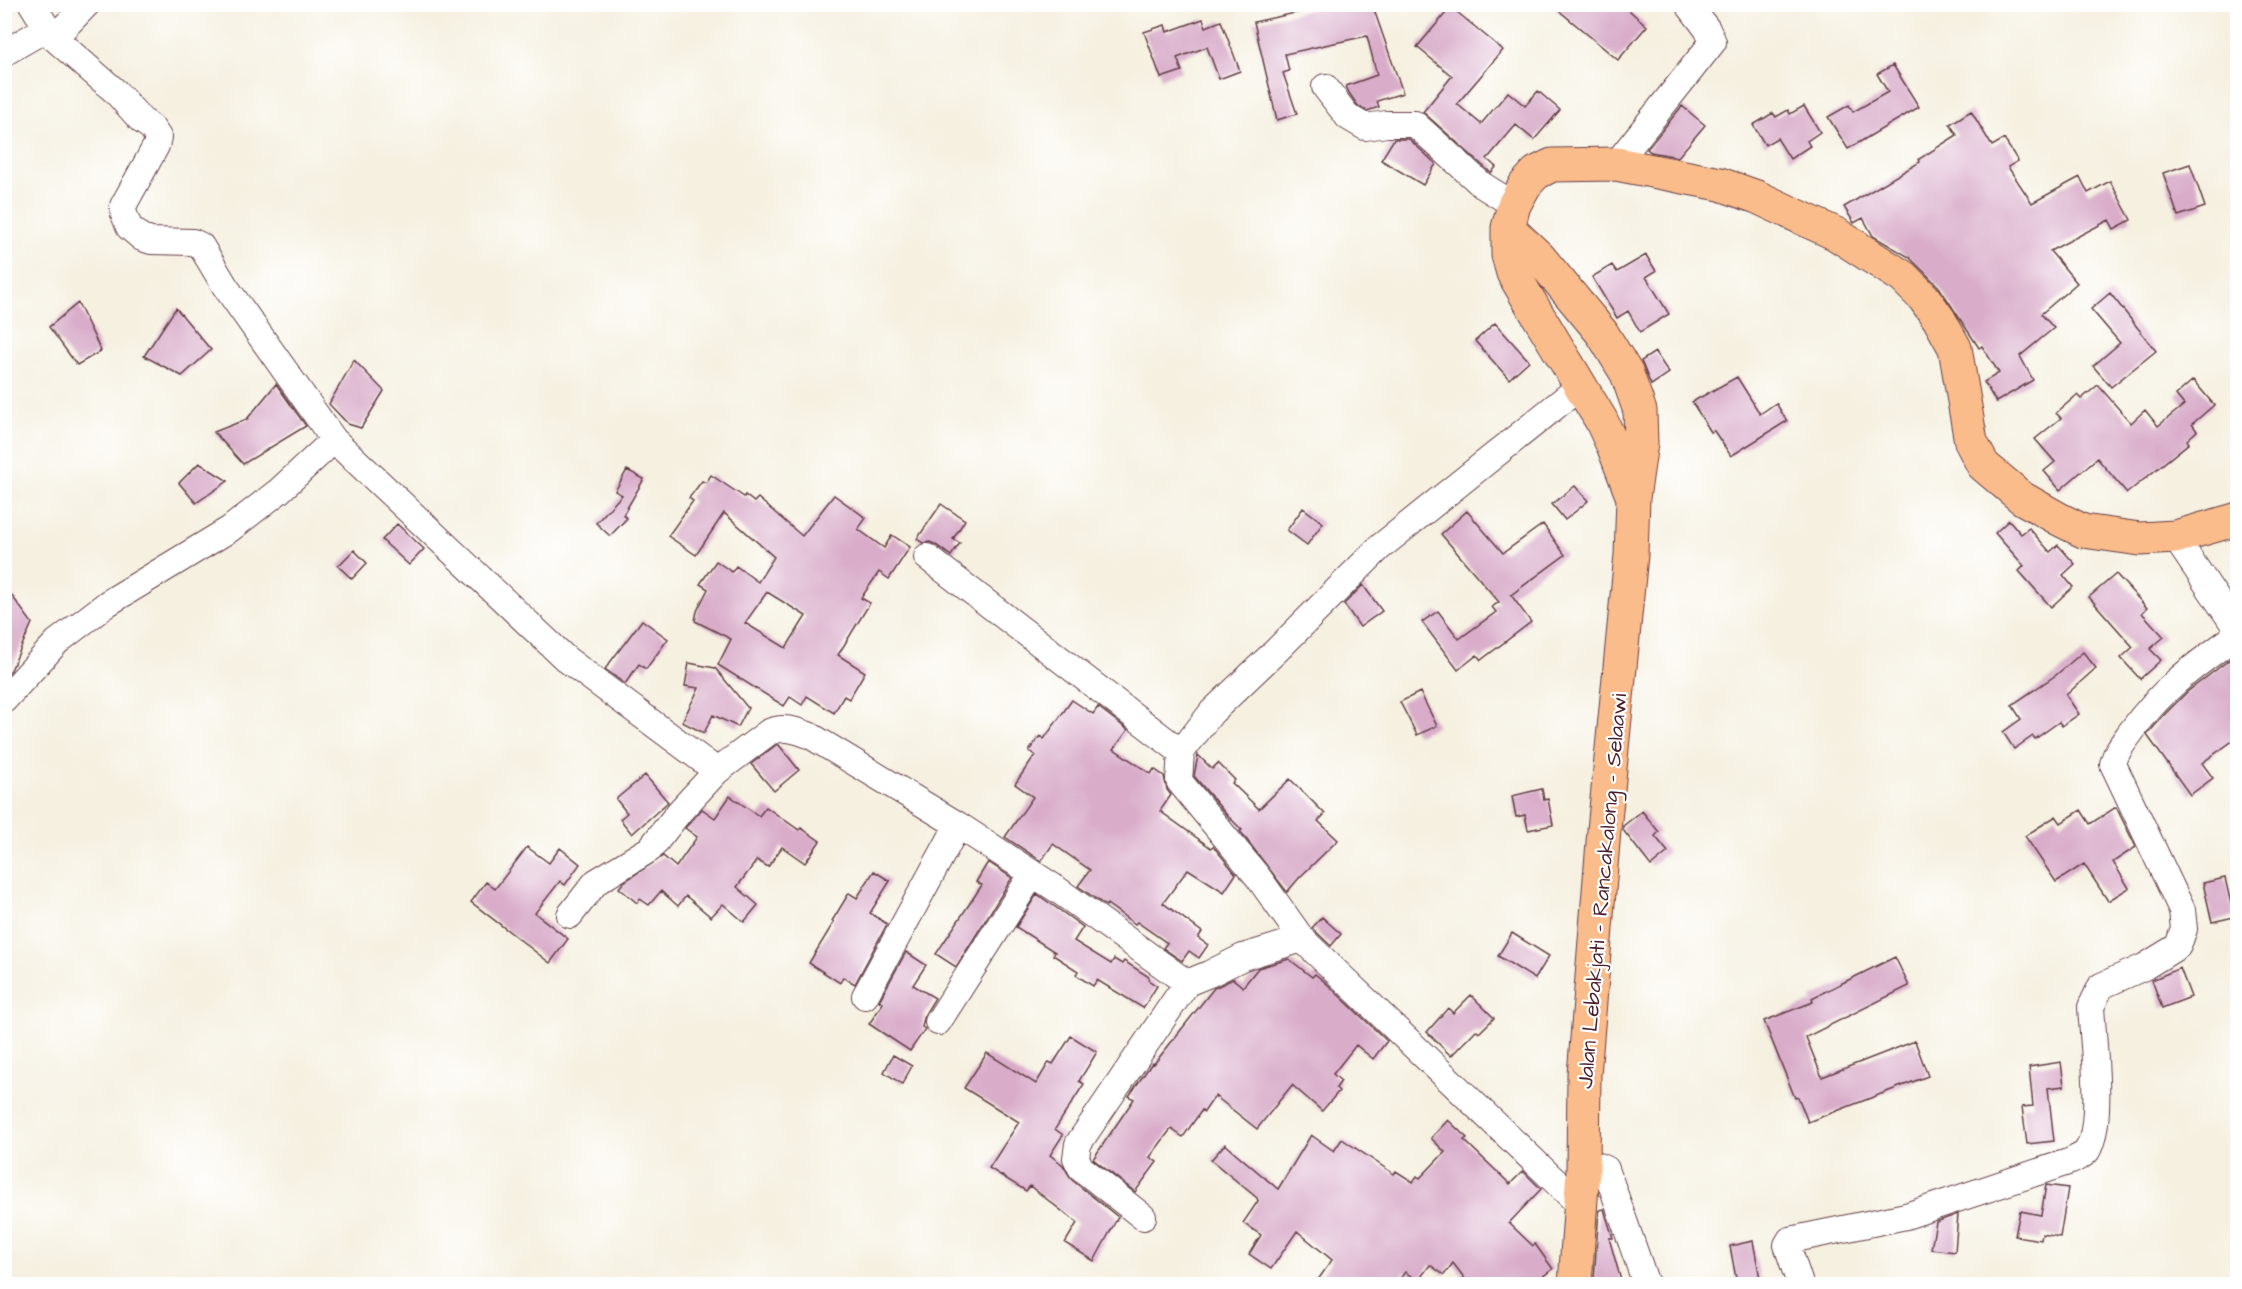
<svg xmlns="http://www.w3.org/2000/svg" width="2242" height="1289" font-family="'Architects Daughter',sans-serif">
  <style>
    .building { fill: #d9adca; fill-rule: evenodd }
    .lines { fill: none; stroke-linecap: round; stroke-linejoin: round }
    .minor-casing { stroke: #643e46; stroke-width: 28 }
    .major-casing { stroke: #643e46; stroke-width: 35 }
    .minor { stroke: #fff; stroke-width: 26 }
    .major { stroke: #fabc8b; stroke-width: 33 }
    .labels { text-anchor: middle; stroke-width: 4.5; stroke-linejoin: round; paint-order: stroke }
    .street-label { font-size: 22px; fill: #4a1f2b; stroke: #fff }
  </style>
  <rect width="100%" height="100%" fill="#fff"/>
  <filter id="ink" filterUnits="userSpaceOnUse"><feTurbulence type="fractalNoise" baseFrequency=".0167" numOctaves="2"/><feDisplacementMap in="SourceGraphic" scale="12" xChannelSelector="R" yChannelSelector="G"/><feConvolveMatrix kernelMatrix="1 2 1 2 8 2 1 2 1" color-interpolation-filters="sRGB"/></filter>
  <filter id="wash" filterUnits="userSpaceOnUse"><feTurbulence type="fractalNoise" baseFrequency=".008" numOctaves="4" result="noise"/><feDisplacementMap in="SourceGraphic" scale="24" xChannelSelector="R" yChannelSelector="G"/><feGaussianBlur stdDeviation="1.35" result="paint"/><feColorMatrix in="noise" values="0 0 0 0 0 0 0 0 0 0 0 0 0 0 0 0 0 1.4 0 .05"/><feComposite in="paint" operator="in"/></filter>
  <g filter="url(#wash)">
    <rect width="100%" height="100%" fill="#f5f0e0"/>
    <g id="blocks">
      <path class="building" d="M1337,4h35l31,89 -26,8 2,6 -12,4 -9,-5 -9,-13 -3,-7 31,-11 -10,-39 -42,9 -40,9 4,17 -6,2 14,41 -20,6 -23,-98z
        M1551,4h71l25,22 -29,34z
        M1451,7l52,43 -46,54 24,20 27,-32 17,14 13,-15 22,19 -26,30 -18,-15 -29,34 9,8 -5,6 -68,-61 29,-36 -35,-29z
        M1203,19l3,8 15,-6 19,50 -21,8 -12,-32 -30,11 5,13 -21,7 -17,-46 21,-7 2,7z
        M1893,65l26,42 -71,42 -20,-32 21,-12 4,7 35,-20 -11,-18z
        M1682,106l23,19 -27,32 -27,-5 -4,-3z
        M1804,106l16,26 -13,9 3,5 -20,13 -13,-21 -12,7 -12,-20 20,-12 3,4 12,-7 2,4z
        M1971,111l21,35 12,-7 14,22 -10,6 24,36 48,-26 8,16 22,-12 21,39 -17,9 -5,-9 -59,31 27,32 -36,31 13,14 -34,28 13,24 -37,22 -12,-20 15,-9 -17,-27 -3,2 -40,-61 -30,-30 -36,-21 -10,-18 -9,5 -10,-16 76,-45 -1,-3 38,-24 -7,-11z
        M1394,139h15l27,25 -13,21 -42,-25z
        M2190,164l15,43 -27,9 -15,-43z
        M1646,255l10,16 -10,6 23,37 -29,18 -12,-21 -11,7 -25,-41 20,-12 5,7z
        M2110,293l46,58 -45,36 -18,-21 27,-23 -29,-34z
        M78,303l23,48 -24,14 -28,-38z
        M176,308l35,42 -29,26 -38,-20z
        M1495,323l34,38 -20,18 -34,-38z
        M1655,352l14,21 -18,12 -10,-24z
        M354,360l30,31 -23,37 -13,-4 -19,-20z
        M1737,377l23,37 16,-11 11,18 -56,35 -17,-25 -3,1 -19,-30z
        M2193,380l21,25 -22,19 5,7 -10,9 2,3 -62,50 -30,-35 -37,32 -16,-19 11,-9 -20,-23 26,-21 -5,-5 21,-18 4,4 17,-14 33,38 14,-13 13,16 26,-21 -8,-10z
        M276,384l30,42 -63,38 -29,-32 33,-13z
        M199,463l29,18 -32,22 -17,-20z
        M627,470l17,9 -21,36 4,3 -17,18 -14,-13 26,-28 -7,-4z
        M711,475l33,22 1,-2 9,7 4,-4 44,38 32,-41 32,23 -8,11 26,19 8,-13 18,12 -21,32 -10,-7 -18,26 9,5 -32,52 27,17 -16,27 -5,-3 -10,17 -27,-17 -5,9 -12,-8 -6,9 -66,-41 13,-26 -36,-18 2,-10 11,-22 -8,-5 16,-23 16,11 4,-6 22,16 16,-25 -50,-44 -28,42 -28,-19 25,-35 -4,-3 13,-17 4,2zM767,592l39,24 -20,32 -41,-25z
        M1575,486l13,15 -23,19 -13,-16z
        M941,504l24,16 -12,19 7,4 -9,13 -15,-11 -6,-3 -7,1 -6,-4z
        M1303,508l20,15 -16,22 -20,-15z
        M1467,511l36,42 40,-29 22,31 -54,40 20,27 -50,38 -4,-5 -19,15 -36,-48 16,-11 21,28 37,-27 -4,-5 7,-5 -58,-68z
        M2009,520l12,14 8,-6 21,24 8,-7 17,19 -12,11 10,12 -22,20 -32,-36 5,-5 -29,-33z
        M397,524l27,25 -15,16 -27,-25z
        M354,550l13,13 -15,16 -14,-13z
        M2116,574l31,34 -5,5 22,24 -14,12 11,11 -21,19 -19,-21 12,-11 -44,-50z
        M4,585l28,38 -21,47 -7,7z
        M1363,585l19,26 -22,16 -16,-23z
        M642,620l26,19 -22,30 -7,-5 -14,20 -20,-15z
        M2083,652l13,16 -30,27 13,19 -17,12 -3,-4 -24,17 -2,-3 -19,13 -11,-17 18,-13 -9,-14 44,-30z
        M2238,653v84l-36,26 11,15 -23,17 -43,-60 18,-21 22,-22z
        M689,663l26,5 33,40 -10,19 -25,-12 -9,18 -22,-11 17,-34 -14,-2z
        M1420,692l17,34 -20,9 -17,-33z
        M1072,700l21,14 5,-7 30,23 -14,19 37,25 3,-5 10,7 3,14 4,5 -11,16 51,37 2,-2 23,28 -12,18 -36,-23 -25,34 39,29 -4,6 10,7 -9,13 -10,-7 -7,10 -19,-13 4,-5 -30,-21 -2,2 -28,-20 -1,2 -28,-20 12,-16 -37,-26 -12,17 -36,-24 28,-40 -18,-13 20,-29 -6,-4 11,-15 4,3z
        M776,745h3l20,25 -25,21 -23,-27z
        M1198,755l14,14 6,-6 17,17 -3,3 27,26 31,-30 35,35 -7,7 20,19 -38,37 -13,15 -47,-61 2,-1 -16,-16 -32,-38z
        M645,775l23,27 -36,32 -12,-15 7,-6 -11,-14z
        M1542,789l2,11 4,-1 5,26 -25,5 -3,-15 -9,2 -4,-21z
        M730,796l29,20 7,-9 33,23 2,-2 19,13 -15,22 -23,-16 -14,20 -11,-7 -20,27 21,18 -14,17 -21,-18 -12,13 -25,-21 -8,10 -17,-15 -12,14 -9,-6 -3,4 -18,-15 5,-6 39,-26 13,11 21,-30 -12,-9 17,-19 13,9z
        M2116,807l20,40 -23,15 16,26 -21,13 -24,-37 -28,18 -31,-46 31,-20 5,7 20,-13 9,14z
        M1642,811l17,21 -4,4 13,16 -17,14 -28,-36v-4z
        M527,847l22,16 11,-15 20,16 -15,21 -5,-4 -25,32 33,26 -18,24 -79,-61 15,-20 9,7z
        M988,862l24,16 -56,89 -20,-13 46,-69 -6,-3z
        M874,871l16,10 -20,32 17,11 -32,60 -12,-7 -3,6 -31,-20 25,-41 -2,-1 17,-28 8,5z
        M2225,878l9,39 -22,5 -9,-39z
        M1037,894l46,33 -9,14 37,23 3,-5 8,5 2,-3 25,16 -1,3 9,6 -14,22 -46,-28 -4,6 -17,-11 2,-4 -25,-16 2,-3 -39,-25z
        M1322,917l19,17 -10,12 -19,-18z
        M1512,933l37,23 -14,23 -37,-23z
        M906,952l20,13 -13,20 22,13 -10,16 -3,13 3,2 -15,22 -41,-27 14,-21 -4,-2z
        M1895,957l14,29 -103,51 16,40 93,-36 13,35 -120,46 -10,-25 -3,1 -31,-77 49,-19 -1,-4z
        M1289,959l23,18 3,-3 11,9 61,58 -14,18 -17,-14 -23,29 8,7 -5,7 3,3 -17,20 -30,-26 -35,44 -42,-33 -11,16 -2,-2 -19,27 -12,-8 -21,28 7,5 -22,30 -42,-33 41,-60 -5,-3 23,-33 2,1 60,-76 19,-9 10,8 15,-19z
        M2180,968l11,29 -29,11 -10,-28z
        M1471,995l23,23 -15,15 -3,-3 -25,26 -24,-24 21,-24 5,5z
        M1071,1036l26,16 -18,29 5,3 -29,45 8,6 -13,20 13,10 9,15 46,37 -24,44 -29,-18 12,-20 -47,-37 -4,5 -37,-23 30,-46 -55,-34 23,-35 49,31 13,-22 4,2z
        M893,1055l19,11 -10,18 -18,-12z
        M2061,1062l3,24 -16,2 6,53 -27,3 -5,-37 11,-1 -4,-39z
        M1448,1120l19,18 -3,2 46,44 13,-13 18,18 -32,34 24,23 2,-2 18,25 -21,15h-63l-16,-21 -9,12 -14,-10 -12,16 -13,-9 -9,12h-81l17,-24 -35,-29 -26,38 -22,-15 12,-19 -18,-12 15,-22 -1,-3 -46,-38 14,-16 53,45 33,-54 23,16 8,-12 52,35 2,-3 17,11 4,-6 3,2 25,-26 -14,-14z
        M2046,1185l22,3 -8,49 -18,-3 -1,6 -26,-4 5,-25 21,4z
        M1604,1209l9,29h-4l13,46h-27l-1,-4 5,-70z
        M1958,1214l-3,38 -24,-3 5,-27z
        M1753,1241l8,43h-24l-7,-38z"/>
    </g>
  </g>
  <g filter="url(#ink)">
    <use href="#blocks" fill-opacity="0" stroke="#643e46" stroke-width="1.5"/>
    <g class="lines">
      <g class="minor-casing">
        <path id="minor" d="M32,4l15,24
          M54,38l33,-34
          M4,53l43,-25 7,10 62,54 25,28 10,7 7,10 -2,9 -33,60 1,8 5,13 13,11 9,3 42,1 8,4 24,40 109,154 232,219 151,112 52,-39c15,-6 27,-2 42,4l147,89 100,65 129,93 22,-9 34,-17 59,-18 278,266
          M1325,87l23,30 17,10 22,-3h28l67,61 32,20
          M1616,164l97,-122 -6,-13 -19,-25
          M927,557l254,195
          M4,700l53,-58 51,-39 122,-74 49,-38 55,-51
          M570,915l26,-33 54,-33 30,-38 37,-40
          M1302,939l-44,-62 -79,-96 2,-29 31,-40 64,-61 103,-103 203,-163
          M865,996l93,-171
          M938,1022l94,-147
          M1583,1170l16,-4 7,3 40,115
          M1143,1217l-62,-49 -5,-10 2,-14 109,-161
          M1800,1284l-13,-39 3,-5 116,-24 165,-55c5,-3 12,-5 16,-10 17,-27 6,-110 4,-144l10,-21 43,-19 34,-21 6,-17 -2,-19 -69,-146c3,-13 10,-21 18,-32 30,-42 60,-64 102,-94l2,-12 -60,-89"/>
      </g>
      <g class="major-casing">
        <path id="major" d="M1508,228l31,29 63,76 25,41 13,37 1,32 -8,55 -2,57 -27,275 -20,245 -1,95 -8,114
          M1633,498l-19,-50 -13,-28 -74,-123 -14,-24 -5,-18v-27l6,-23 11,-20 11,-12 16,-8 64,-1 104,20 37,13 79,37 67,43 21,21 15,21 16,29 16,94 12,23 39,33 37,21 24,12 57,8 35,-2 63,-18"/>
      </g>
      <use href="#minor" class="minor"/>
      <use href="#major" class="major"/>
    </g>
  </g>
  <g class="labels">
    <g class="street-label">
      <text transform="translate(1601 891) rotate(-85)" y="8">Jalan Lebakjati - Rancakalong - Selaawi</text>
    </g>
  </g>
  <rect width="2242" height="1289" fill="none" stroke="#fff" stroke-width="24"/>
</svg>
